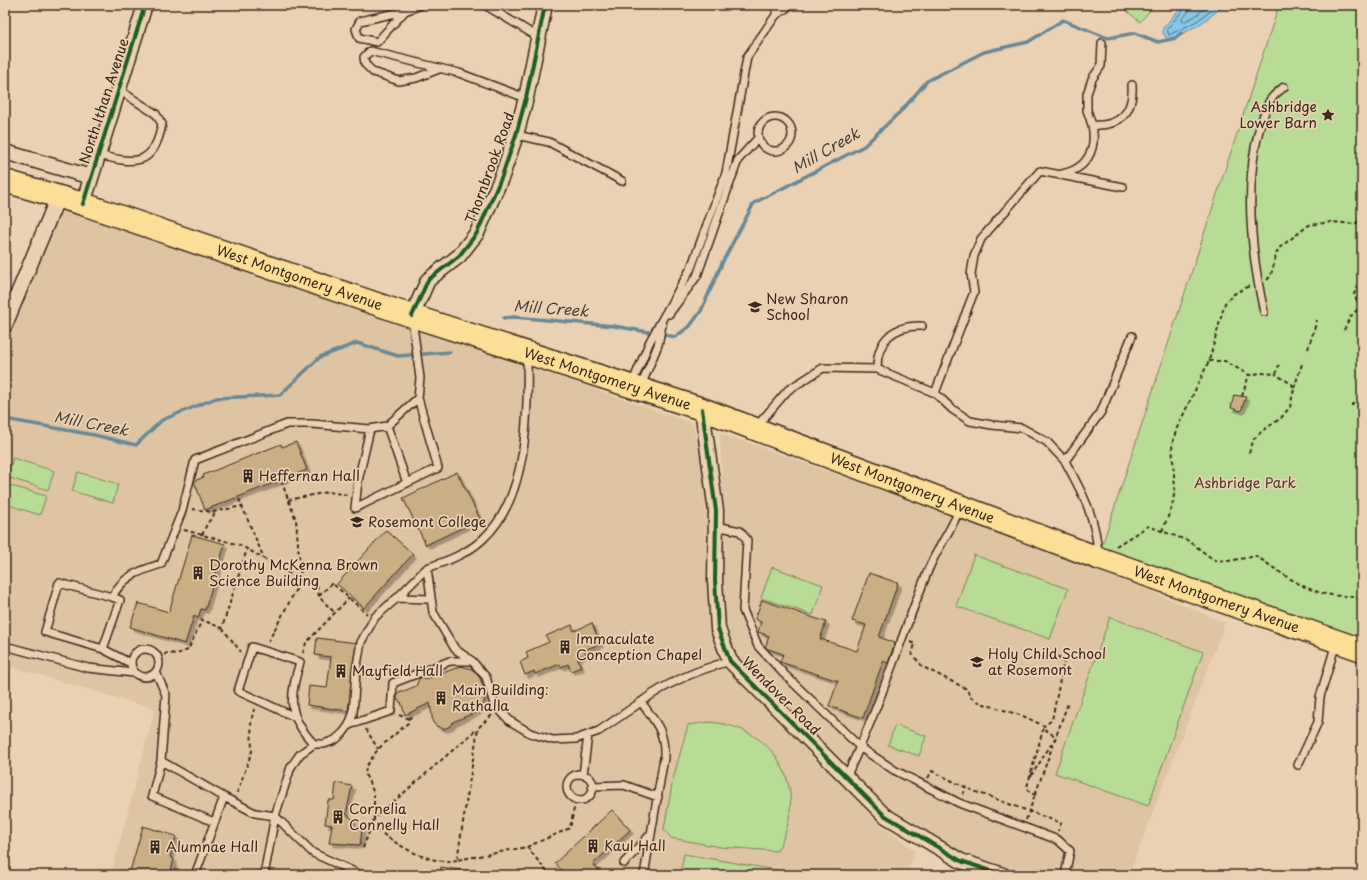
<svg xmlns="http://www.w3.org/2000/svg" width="1367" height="880" font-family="'Playpen Sans',sans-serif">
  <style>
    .built { fill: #dec4a2 }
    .green { fill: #b8db95; stroke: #7a825a }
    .water { fill: #86c8e7; stroke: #688997 }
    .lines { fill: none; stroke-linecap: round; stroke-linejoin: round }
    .shore { stroke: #59696e; stroke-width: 1 }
    .stream { stroke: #688997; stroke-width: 3.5 }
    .building { fill: #caaf84; stroke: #3b2a1e; filter: url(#shadow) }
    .service-casing { stroke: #3b2a1e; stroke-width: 10 }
    .minor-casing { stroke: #3b2a1e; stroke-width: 17 }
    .primary-casing { stroke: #3b2a1e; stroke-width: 25 }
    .path { stroke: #3b2a1e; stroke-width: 2; stroke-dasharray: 4 3; stroke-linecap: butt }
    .service { stroke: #ebd1b3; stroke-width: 7 }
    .minor { stroke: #ebd1b3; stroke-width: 14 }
    .primary { stroke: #fcde96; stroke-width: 22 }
    .cycleway-casing { stroke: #ebd1b3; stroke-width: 6 }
    .cycleway { stroke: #1b5e20; stroke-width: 4 }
    .labels { text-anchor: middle; stroke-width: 3.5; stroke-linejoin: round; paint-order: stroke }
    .street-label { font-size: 14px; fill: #3b2a1e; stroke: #ebd1b3 }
    .poi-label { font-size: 14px; fill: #3b2a1e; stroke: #ebd1b3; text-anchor: start }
    .park-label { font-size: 14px; fill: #483c2a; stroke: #ebd1b3 }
    .water-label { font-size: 15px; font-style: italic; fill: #46423c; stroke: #ebd1b3 }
  </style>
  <defs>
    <filter id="shadow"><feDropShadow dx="3.5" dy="3.5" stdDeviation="0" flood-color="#0004"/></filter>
  </defs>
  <rect width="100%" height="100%" fill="#ebd1b3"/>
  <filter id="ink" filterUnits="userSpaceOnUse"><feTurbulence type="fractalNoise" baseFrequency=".025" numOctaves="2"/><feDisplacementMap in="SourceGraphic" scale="8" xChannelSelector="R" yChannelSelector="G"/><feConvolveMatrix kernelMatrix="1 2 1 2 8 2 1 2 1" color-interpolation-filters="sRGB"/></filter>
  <g filter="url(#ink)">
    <path class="built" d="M62,204l630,219 9,35 7,41 1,46 -2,47 4,33 9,29 9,17 92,89 36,41 21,21 37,29 -8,24h-796l44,-166 -150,-44v-323z
      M720,433l364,129 141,61 -96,252h-100l-66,-21 -73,-46 -30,-26 -109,-109 -16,-23 -9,-25 -4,-28 1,-82z"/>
    <path class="green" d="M1120,5h35l-15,17z
      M1279,5h83v645l-264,-92z
      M13,458l41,13 -6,19 -41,-13z
      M78,472l40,12 -5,19 -41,-12z
      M5,484l41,12 -6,19 -35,-11z
      M974,555l94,34 -18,50 -94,-33z
      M772,567l51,18 -10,30 -52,-17z
      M1110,617l93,35 -55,154 -93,-33z
      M709,722c69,5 102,69 68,129l-57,-4 -49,-9 -7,-9 9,-50 15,-54z
      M895,725l31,11 -7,20 -31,-11z
      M684,854l121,21h-125z"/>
    <path class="water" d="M1183,5h42l-26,20 -28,15h-3l-5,-7v-5z"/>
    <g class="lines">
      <path class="shore" d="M1185,5l-1,4 -17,20 2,6 28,-14 22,-16
        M1190,5l-1,6 -7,8 1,3 11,-5 16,-12"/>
      <path class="stream" d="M504,318l10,-1 100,9 40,7
        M660,334l15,3 15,-11 11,-15 22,-50 31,-58 110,-57 40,-38 23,-27 57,-29 44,-10 35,-22 45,18 27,-5 23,9 18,-4 5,-5
        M5,419l89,16 42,10 26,-25 54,-22 64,-3 40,-38 37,-14 41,13 52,-4"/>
    </g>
    <path class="building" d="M1234,395l12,2 -5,14 -10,-3z
      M296,442l11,28 -102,40 -11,-29 10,-4 -1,-2 78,-31 1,3z
      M457,472l23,47 -54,26 -23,-47z
      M386,530l27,24 -49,54 -27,-24z
      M192,535l33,9 -20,66 -4,-1 -3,9 -4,-2 -9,28 -55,-17 8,-24 31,9z
      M869,573l29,10 -19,54 16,6 -7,20 -5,-2 -20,57 -34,-12 9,-25 -58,-19 3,-8 -18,-6 4,-12 -11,-4 3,-10 -6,-3 7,-19 64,22 -6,17 37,12 9,-26 -14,-4z
      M592,623l8,21 -16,6 2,4 -9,3 4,10 -10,4 -3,-7 -7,3 -1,-3 -25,10 -1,-3 -9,4 -5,-13 8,-4 -2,-6 23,-10 -3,-6 26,-11 2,6z
      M317,638l40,5 -9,68 -41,-6 2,-19 18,2 4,-31 -16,-2z
      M439,663l4,10 18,-7 11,3 8,9 5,13 -1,12 -6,8 -25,11 -3,4 -6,3 -7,-3 -4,-3 -3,-20 -25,12 -4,-13 -4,-2v-5l3,-4h4l12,-5 3,-7 3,-2 4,2 6,-2 -4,-11z
      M336,783l16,3 -6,28 8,6 -1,8 9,1 -2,16 -31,-2 3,-18 -7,-1 3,-24h6z
      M612,810l18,20 -37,34 10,11h-37l-11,-12z
      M143,826l33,10 -6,21 4,2 -4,16h-41z
      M441,867l33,5v3h-34z"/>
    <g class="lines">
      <g class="service-casing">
        <path id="service" d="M485,5l53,32
          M776,5v10
          M405,11l-28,31 -18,-4 -3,-9 4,-8 45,-10 16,-6
          M439,69l-23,9 -17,3 -26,-9 -8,-8 -1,-7 6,-6 89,22 67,25
          M758 134a17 17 0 1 1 34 0a17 17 0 1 1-34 0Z
          M1092,125l-5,-15v-16l5,-15 9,-13 1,-23
          M516,135l33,7 73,39
          M98,155c37,9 56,12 64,-31l-6,-10 -37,-24
          M1062,174c25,-5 35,-24 30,-49 27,2 42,-12 40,-40
          M1264,312c-14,-64 -23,-148 5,-210 3,-6 10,-11 15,-15
          M669,314l28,-38 41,-116 20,-22
          M877,369c0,-29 16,-44 45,-43
          M632,384l18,-43 41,-73 35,-95 21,-116 29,-42 15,-10
          M641,386l17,-41 4,-20
          M935,393l39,-101 -3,-18 3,-18 7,-17 59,-68 83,16
          M387,426l20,57
          M756,427l32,-37 35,-22 54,1 58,24 17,16 18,12 22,4 30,3 25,14 18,19 36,-49 31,-76
          M370,429l-12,52 -3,27 83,-40 -20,-70
          M1065,461c17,31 32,58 33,95
          M716,526l24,5 7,9 -4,70 15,36 26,28 77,74 33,22 65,33 99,37 12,11 -5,24
          M427,568c20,-7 40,-14 56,-29 46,-42 45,-127 44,-184
          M112,597l8,3 -17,49 -58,-17 14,-49 53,14c11,-21 27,-26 49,-33l21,-53 13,-51 92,-36h25l58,5 17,-3 31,-28 2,-20 -8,-60
          M431,599l-34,-1 30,-30 6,44 22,37 17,12 14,16 8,27 16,17 20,12 23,7 23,-1 23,-8 42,-29
          M5,646l83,22 46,5
          M131 663a14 14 0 1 1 28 0a14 14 0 1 1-28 0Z
          M103,649l27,14
          M156,672l10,23 -5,66
          M295,717l-57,-26 14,-44 48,15c-11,35 -13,54 14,82
          M349,725l42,-14 2,-28 57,-22h22
          M1298,765l20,-43 2,-25 16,-54
          M567 787a13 13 0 1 1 26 0a13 13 0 1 1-26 0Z
          M583,775l5,-40
          M846,777c33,-68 55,-140 83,-209 9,-21 23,-39 31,-60
          M592,786l32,-1 34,12
          M224,797l31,16 20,3 38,37 48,22
          M624,863l27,-29
          M195,875l29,-78 -63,-36 -9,35 62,26
          M264,875l11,-59 16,-49 9,-13 14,-10h10l11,-4 8,-7 6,-8 4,-11 3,-43 5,-29 14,-25 22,-19
          M644,875l20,-117c1,-27 -7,-34 -23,-56 27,-20 56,-32 89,-41"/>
      </g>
      <g class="minor-casing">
        <path id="minor" d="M5,152l86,25
          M83,204l62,-199
          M412,316l16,-36 31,-24 18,-23 25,-57 14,-41 10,-37 19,-93
          M5,325l53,-128
          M702,409l14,102 -1,69 3,49 12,32 154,154 77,46 42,14"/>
      </g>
      <g class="primary-casing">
        <g id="primary">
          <path id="s1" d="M5,181l78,23 329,112 290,93 396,149 264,92"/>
        </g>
      </g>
      <path class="path" d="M1362,279l-8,15 8,18
        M1267,280c8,-8 6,-22 12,-32l30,-23 23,-3 23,2 7,-5
        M1344,330l6,-13 9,-9
        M1358,338l4,-8
        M1308,349l9,-29
        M1209,361h16l24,14
        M1294,388l8,-24
        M1242,396l7,-21 11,-2 16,1 3,-9
        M1352,406v-2l10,1
        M1249,453l5,-14 8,-8 19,-13 9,-11 4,-18 -2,-5 -17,-10
        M239,499l24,57
        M288,500l40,-8 20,3
        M192,509l21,3 29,-6
        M184,530l56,15 61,35 16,3 2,14 16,16
        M1162,531l10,-24 3,-18 -3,-45 5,-16 32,-67 16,-58 9,-9 15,-8
        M202,535l5,-11 9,-12
        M1116,546l32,-20 41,15 25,19 14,1 28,-5c20,13 42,31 66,37 13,4 27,2 40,6
        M319,596l13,-13 35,31
        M222,628l19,24
        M268,642l33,-62 -5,-60 -14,-37
        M910,642l5,2 -3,10 11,13 44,22 3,8 11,6 42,13 21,10 8,-6 12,-60 -7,-4
        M303,653l3,-10 43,-45
        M158,658l9,-5 10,1 11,-4 14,-30 20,8 25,-79
        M399,715l10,4
        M492,715l-14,13 -21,132 70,-13 43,-19 6,-29
        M366,729l12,20
        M1031,776l25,-39 -13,-9
        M928,778l4,-7 39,19 90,33 -3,8
        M237,793l15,-42 -1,-29 3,-13
        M963,795l3,-8
        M1036,795l-6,-2 -3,-6 17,-61
        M374,819v-26l-9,-19 1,-7 12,-18 30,-26 1,-4 4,-5
        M1026,820l42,-117
        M372,825c21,18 56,41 85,35
        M527,847l21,26
        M363,848l11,-29 103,-90"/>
      <use href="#service" class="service"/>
      <use href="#minor" class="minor"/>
      <use href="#primary" class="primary"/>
      <g class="cycleway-casing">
        <path id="cycleway" d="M83,204l62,-199
          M412,316l16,-36 31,-24 18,-23 25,-57 14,-41 10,-37 19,-93
          M702,409l14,102 -1,69 3,49 12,32 154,154 77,46 42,14"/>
      </g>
      <use href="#cycleway" class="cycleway"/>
    </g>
  </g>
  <defs>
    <g id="sight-bare" transform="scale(1.08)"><path d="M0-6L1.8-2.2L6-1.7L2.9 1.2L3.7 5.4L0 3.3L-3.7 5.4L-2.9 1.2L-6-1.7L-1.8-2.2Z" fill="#3b2a1e" stroke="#ebd1b3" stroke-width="2.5" paint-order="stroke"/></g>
    <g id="school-bare" transform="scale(1.08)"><path d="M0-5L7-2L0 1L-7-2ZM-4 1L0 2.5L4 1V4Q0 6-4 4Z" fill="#3b2a1e" stroke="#ebd1b3" stroke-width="2.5" paint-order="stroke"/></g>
    <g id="building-bare" transform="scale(1.08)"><path d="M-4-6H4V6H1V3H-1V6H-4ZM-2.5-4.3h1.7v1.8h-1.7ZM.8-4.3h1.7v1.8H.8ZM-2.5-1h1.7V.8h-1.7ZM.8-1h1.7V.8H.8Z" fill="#3b2a1e" stroke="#ebd1b3" stroke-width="2.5" paint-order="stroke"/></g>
    <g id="university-bare" transform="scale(1.08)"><path d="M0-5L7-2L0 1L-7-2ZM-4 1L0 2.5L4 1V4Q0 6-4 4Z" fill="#3b2a1e" stroke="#ebd1b3" stroke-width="2.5" paint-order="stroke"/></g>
  </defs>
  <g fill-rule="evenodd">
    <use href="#sight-bare" x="1328" y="115"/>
    <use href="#school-bare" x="755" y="307"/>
    <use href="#building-bare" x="248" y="476"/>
    <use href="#university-bare" x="357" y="522"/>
    <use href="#building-bare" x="198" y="573"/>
    <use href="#building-bare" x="565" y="647"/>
    <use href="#school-bare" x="977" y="662"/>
    <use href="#building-bare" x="341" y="671"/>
    <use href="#building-bare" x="441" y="698"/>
    <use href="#building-bare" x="338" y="817"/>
    <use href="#building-bare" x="593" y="846"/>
    <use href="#building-bare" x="155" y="847"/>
  </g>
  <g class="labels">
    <g class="street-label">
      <text transform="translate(104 101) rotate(-72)" y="5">North Ithan Avenue</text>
      <text transform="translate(490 168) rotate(-70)" y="5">Thornbrook Road</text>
      <text dy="5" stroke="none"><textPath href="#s1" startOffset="310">West Montgomery Avenue</textPath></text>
      <text dy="5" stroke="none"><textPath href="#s1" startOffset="634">West Montgomery Avenue</textPath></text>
      <text dy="5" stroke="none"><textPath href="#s1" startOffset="958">West Montgomery Avenue</textPath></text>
      <text dy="5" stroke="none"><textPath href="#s1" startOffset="1282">West Montgomery Avenue</textPath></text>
      <text transform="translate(781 696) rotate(45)" y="5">Wendover Road</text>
    </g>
    <g class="poi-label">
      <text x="1317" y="112" text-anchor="end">Ashbridge<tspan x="1317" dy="16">Lower Barn</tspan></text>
      <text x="766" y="304">New Sharon<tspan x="766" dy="16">School</tspan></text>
      <text x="259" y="481">Heffernan Hall</text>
      <text x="368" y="527">Rosemont College</text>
      <text x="209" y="570">Dorothy McKenna Brown<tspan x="209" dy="16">Science Building</tspan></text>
      <text x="576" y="644">Immaculate<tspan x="576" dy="16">Conception Chapel</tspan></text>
      <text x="988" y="659">Holy Child School<tspan x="988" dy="16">at Rosemont</tspan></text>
      <text x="352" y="676">Mayfield Hall</text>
      <text x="452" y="695">Main Building:<tspan x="452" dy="16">Rathalla</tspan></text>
      <text x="349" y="814">Cornelia<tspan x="349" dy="16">Connelly Hall</tspan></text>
      <text x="604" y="851">Kaul Hall</text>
      <text x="166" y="852">Alumnae Hall</text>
    </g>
    <g class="park-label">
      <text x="1245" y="488">Ashbridge Park</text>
    </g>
    <g class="water-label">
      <text transform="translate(826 151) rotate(-30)" y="5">Mill Creek</text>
      <text transform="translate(551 309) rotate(4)" y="5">Mill Creek</text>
      <text transform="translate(91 424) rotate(11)" y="5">Mill Creek</text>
    </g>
  </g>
  <rect width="1367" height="880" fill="none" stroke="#ebd1b3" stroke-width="20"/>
  <rect x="10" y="10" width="1347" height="860" fill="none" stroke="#3b2a1e" stroke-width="1.5" filter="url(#ink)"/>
</svg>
